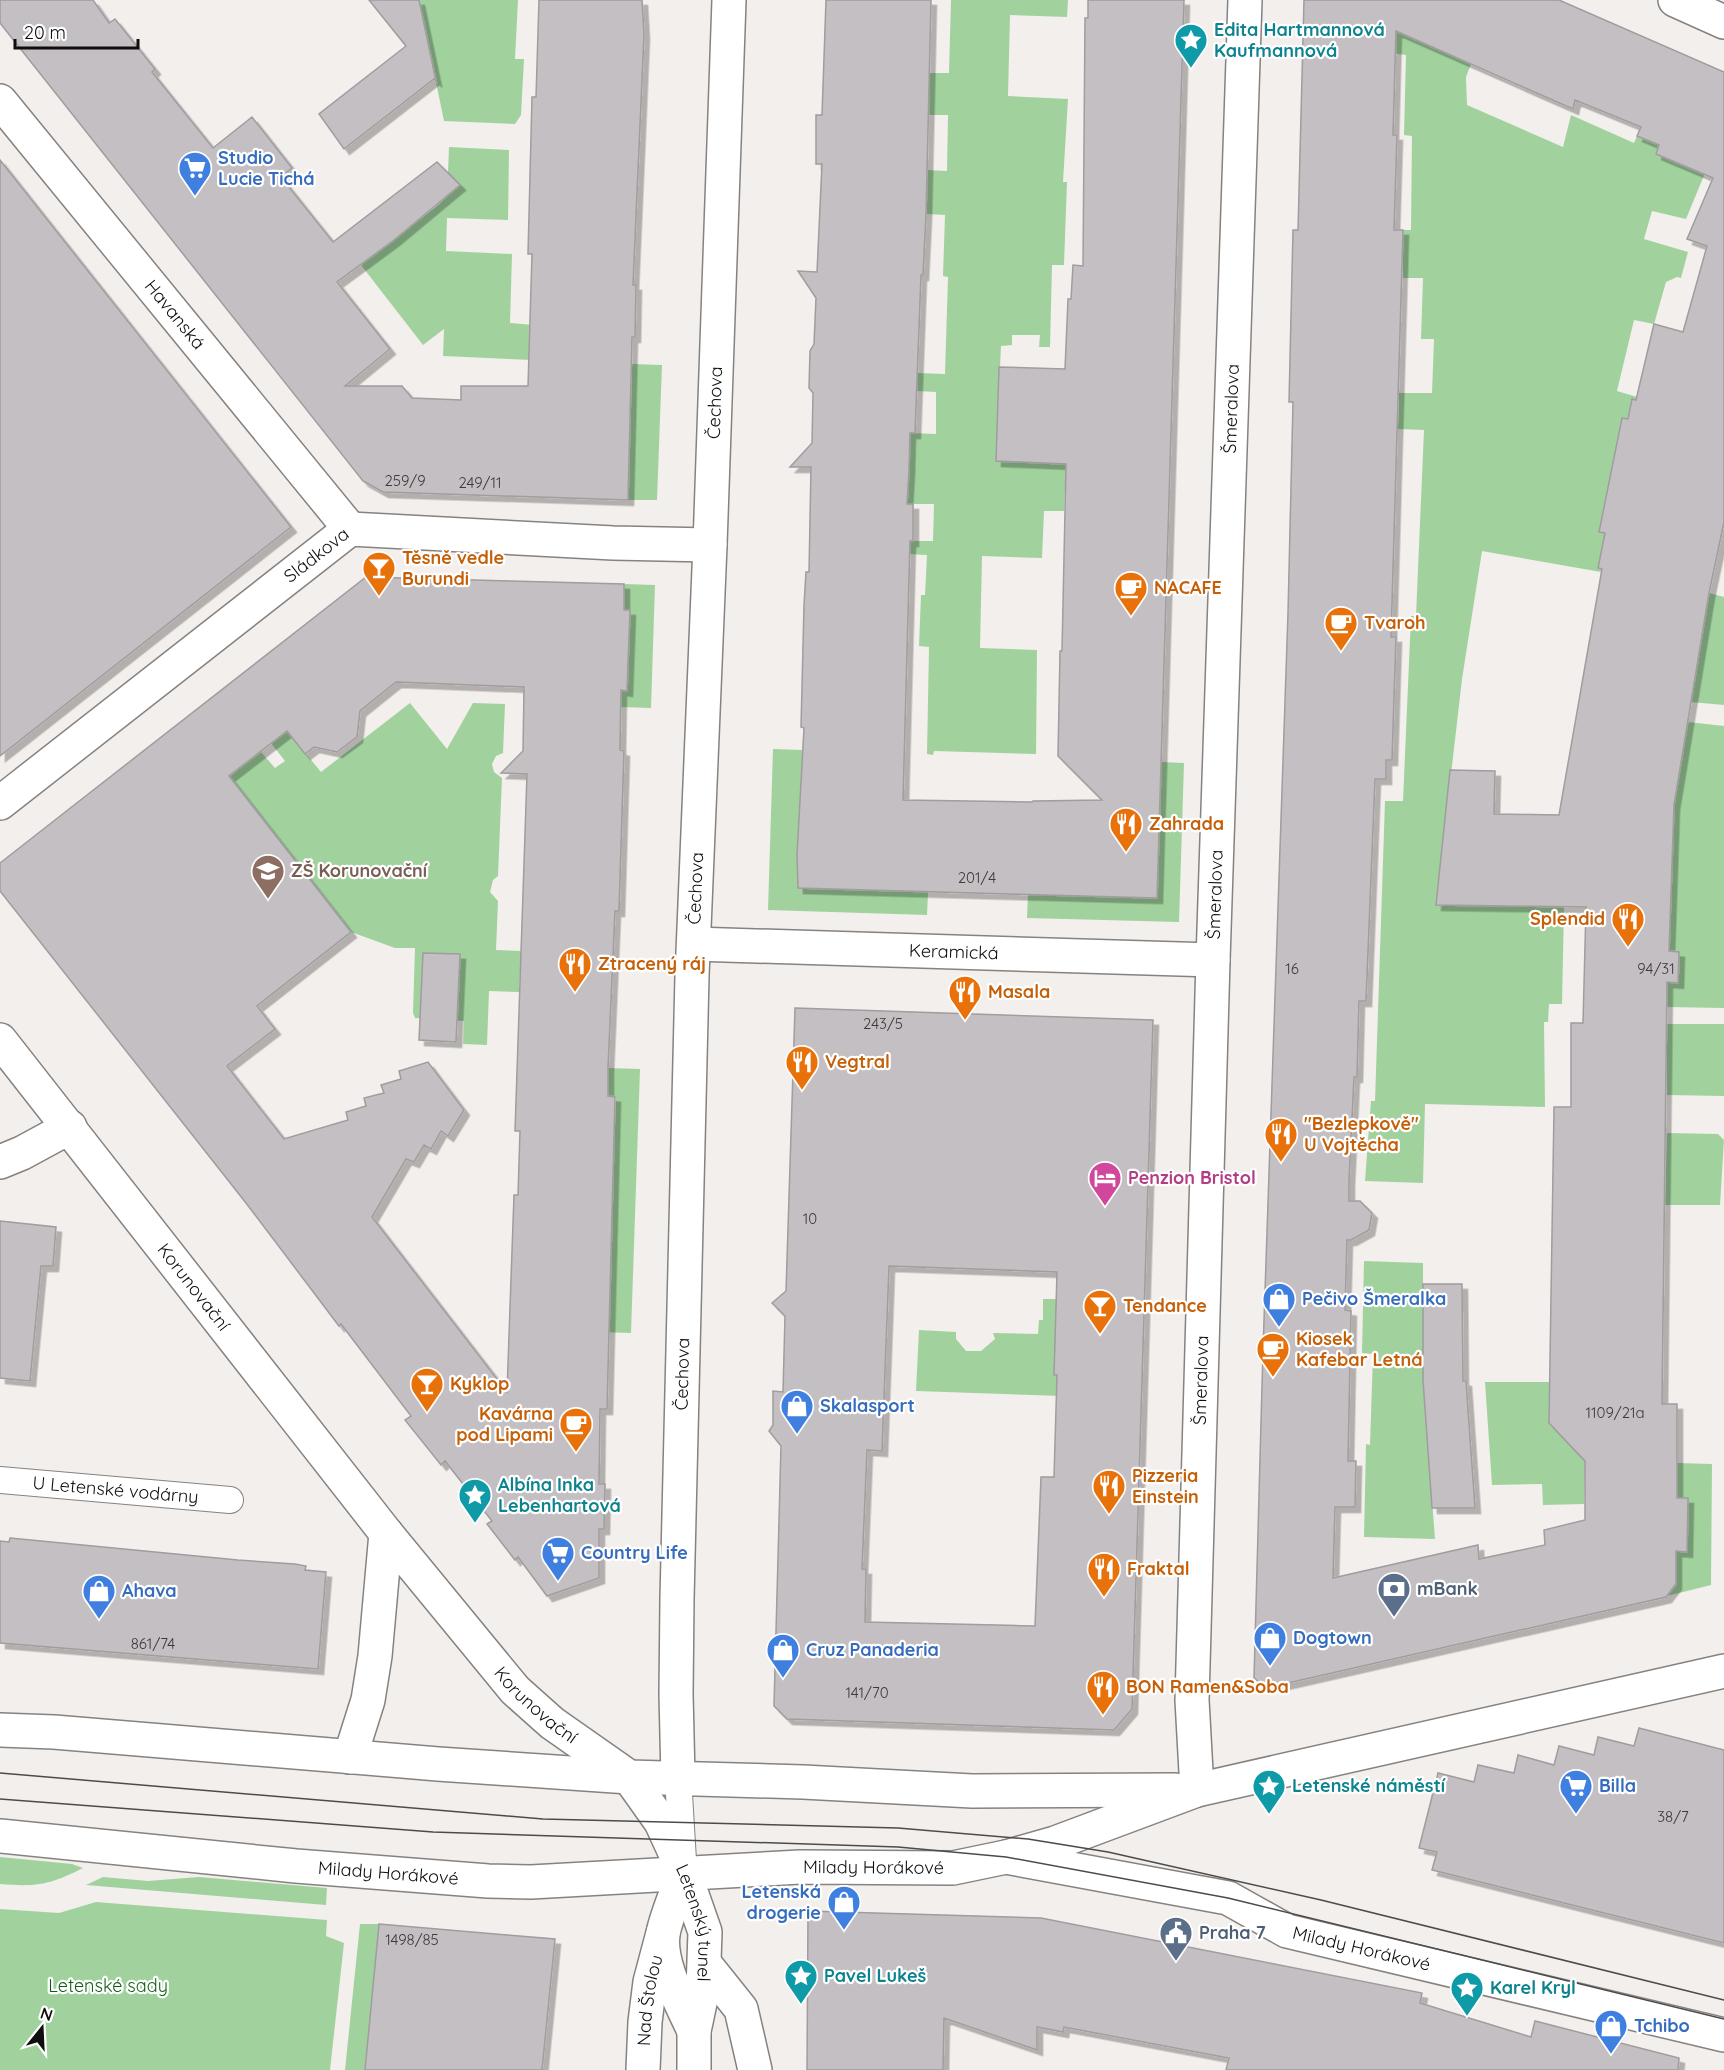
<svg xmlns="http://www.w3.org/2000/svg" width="1724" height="2070" font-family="Quicksand,sans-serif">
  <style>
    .green { fill: #a1d29e }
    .building { fill: #c3bfc2; stroke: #a09c9f; stroke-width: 1.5; fill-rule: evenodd; filter: url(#shadow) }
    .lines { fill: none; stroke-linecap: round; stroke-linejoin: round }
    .lane-casing { stroke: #86827f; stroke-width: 28 }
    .street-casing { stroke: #86827f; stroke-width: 36 }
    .secondary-casing { stroke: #86827f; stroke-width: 36 }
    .lane { stroke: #fff; stroke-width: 26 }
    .street { stroke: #fff; stroke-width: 33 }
    .secondary { stroke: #fff; stroke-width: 33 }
    .tram { stroke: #4d4b4a; stroke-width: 1.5 }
    .labels { text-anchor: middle; stroke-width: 4.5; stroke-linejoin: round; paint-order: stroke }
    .number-label { font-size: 15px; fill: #3c3a3a }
    .culture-label { font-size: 18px; font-weight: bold; fill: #0d838f; stroke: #fff; text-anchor: start }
    .shop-label { font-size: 18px; font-weight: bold; fill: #366cbe; stroke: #fff; text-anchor: start }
    .street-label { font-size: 18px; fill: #0f0e0d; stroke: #fff }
    .food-label { font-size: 18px; font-weight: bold; fill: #c56008; stroke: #fff; text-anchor: start }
    .education-label { font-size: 18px; font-weight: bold; fill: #785e54; stroke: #fff; text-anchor: start }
    .hotel-label { font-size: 18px; font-weight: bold; fill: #b23c85; stroke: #fff; text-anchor: start }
    .service-label { font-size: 18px; font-weight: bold; fill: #4e5e75; stroke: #fff; text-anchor: start }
    .park-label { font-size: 18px; fill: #105e14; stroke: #fff }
  </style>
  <defs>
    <filter id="shadow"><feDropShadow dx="5.5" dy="5.5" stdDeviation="0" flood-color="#0004"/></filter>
  </defs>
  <rect width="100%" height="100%" fill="#f3efec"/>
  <path class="green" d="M419,0h99l-3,59h9l-3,56 -6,9 -71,-3z
    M951,0h117l-1,17 -57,-2 -2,81 60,3 -5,83h4l-3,83h-12l-2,82h-11l1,-12h-28v10l-11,1 -1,21 49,50 -3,46 20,1 -2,47h-20l-2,47 -60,-2 -2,92 57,2 -1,104 -102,-3 -1,4 -6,-1 2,-107 -10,-1 2,-51h4l2,-40 -20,-1v-13h26l1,-37h-27l3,-71 26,1v-42l-19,-1v-18l28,1 3,-97 -5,-1 2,-61 -18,-1v-10h-5v-24h5l1,-10 19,1 1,-56h-19v-9l-5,-1 1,-23h5v-9h19z
    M1383,25l88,39 -5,13 1,28 96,42 8,-32 63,28 3,-7 22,9 -3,9 25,11 29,-4 -24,58 -34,-8 -8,28 44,13 -7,26 -4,-1 -11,5 -12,42 -20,-4 -17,71 20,6 -1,3h-4l-4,19 -6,-1 -23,113 6,2 -7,35 4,1 -1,3 -119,-21 -20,128 -26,226 128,2 -2,97h-13l-1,18h-4l1,85 -120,-3 -2,79 -58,-2 6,-80h4l10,-300h18l8,-185h5l8,-186 -26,-1 1,-36h33l2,-54h-13l2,-61h-20v-48h8l1,-94 -8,-1 2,-80 -15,-2z
    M449,147l60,3 -1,70 -61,-2 -1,33 66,3 -2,69 24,2 -1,35 -90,-4 1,-27 -21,16 -62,-80 76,-59 22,-21 -11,-12z
    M632,364l30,1 -5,135h-29z
    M624,584l31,1 -4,123 -30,-1v-17h6l3,-80h-6z
    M1709,593l15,4v108l-33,-3z
    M410,703l37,46 26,-46 32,1 -2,49 -7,3 -4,8 2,8 8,6 -4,98 -5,4 -3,12 8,9 -2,49 25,1 -2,41 -30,-1 -2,54 -24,-1 1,-23 -49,-3 -2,-5 2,-65h-20l-44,-16 -122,-156 32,-24 14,16 10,-7 -14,-18 16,-12 34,41z
    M1688,722l36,4v282l-58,-1 1,-25 11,1 1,-31 -10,-1 5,-146z
    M773,749l30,1 -6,106 1,32 130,4 -1,23 -159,-5z
    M1161,762l23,1 -5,159 -152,-4 1,-24 128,4z
    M1666,1024h58v72l-57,-1z
    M608,1068l32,1 -9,264 -30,-1 13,-185 -7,-28h8l1,-22 -8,-1z
    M1667,1133l51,1 6,6 -4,65h-55z
    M1364,1261l59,2v117l12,159 -71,-2 2,-93 4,1 3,-91 -11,-1z
    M1043,1299h13l8,76 -1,21 -147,-5 3,-61 37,2v7l10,12h15l14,-12 -2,-6 45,1 1,-14h4z
    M1485,1382h64v41l36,38 -1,43 -41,1 -1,-21 -50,1z
    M1677,1463l35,1 -1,121 -44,11 9,-12v-33h11l1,-52 -11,-1z
    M0,1857l72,7 11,4c-33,17 -47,19 -83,16z
    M103,1877l45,4 51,-4 128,11 -1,17 -240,-20z
    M96,1902l231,18 -1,16 18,7 -14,127h-330v-161l59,4z
    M360,1924h19l-14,146h-20z"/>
  <path class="building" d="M0,0h93l16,23 6,-4 40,50 -3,3 61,76 39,-31 40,51 -11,9 52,65 104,-80 23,23 -66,55 -57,42 53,67 -45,37h57l10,12 49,2v-14h67l4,-132h-4l4,-157h4l3,-97h103l2,34 -11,251h3l-1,52h-3l-4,163 -245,-8 -20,-11 -363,-458z
    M369,0h50l17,81 -2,-2 -90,70 -25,-35 87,-68z
    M826,0h105l-5,215 -3,60h-2l-6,158h-5l-1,37 -2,34h6v37h-3l-7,259 129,2 1,-1 69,-1 -44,-44 2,-105h2l4,-187 -70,-3 3,-94 66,2 3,-70h3l2,-34 10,1 2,-248h3v-18h96l-27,898 -359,-10 -1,-33 7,-127 -3,-1 3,-122 2,-33h3l2,-105h-21l22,-24 1,-50 -4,-5 1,-37 4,-7 2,-46 -18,-27 19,1 5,-108h-6v-49h6z
    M1304,0h255l165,72v450l-15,71 -35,212 -5,146 10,1 -1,31 -11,-1 -5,422h15v94h11l-1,54 -11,-1v33l-10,13 -400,91 -12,-10 9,-328 25,-737 5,-211h-4l4,-172h5zM1396,31l177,78 2,-9 66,27 -4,9 22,9 -3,9 57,24 -26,61 20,7 -24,86 -29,-8 -18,76 -4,-1 -4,20 -6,-1 -23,114 6,1 -7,35 4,1 -43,246 -65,-1 1,-43 -45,-1 -14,135 150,2 -3,116h-12v84h-17l-5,316 36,38v59l-41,10 1,15 -66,14 -1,-14 -145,33 2,-71h20l1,-46h-8l3,-150 -6,-1 2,-70h4l18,-10 3,-17 -12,-12h-11v-20l5,-104h3l2,-76h7l9,-222h11v-19h6l4,-123h-5l12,-407h-9l3,-95h-4z
    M0,160l291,367 -291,229z
    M366,577l258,7v26h6l-3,81 -6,-1 -1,60 4,1 -5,160h-4l-7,157v28l7,1 -8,312h-7l-1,75h6l-1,45h-5v49l-52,18 -29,-39 -3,3 -28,-36 5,-3 -47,-60 -4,4 -36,-45 6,-4 -70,-92 -2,2 -93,-123 -246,-312v-28zM396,682l128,5 -1,64 -22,22 26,1 -12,357h5l-2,64h-4l-7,197 -135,-175 34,-58 8,3 10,-17 7,4 10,-18 7,5 16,-26 -36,-48 -29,9 2,8 -20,6 3,8 -20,5 2,8 -20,6 2,8 -64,19 -57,-73 48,-37 -18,-23 94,-74 -122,-156 58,-45 18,23 9,-7 23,5 20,-15 3,-26z
    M423,953l37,1 -4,88 -37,-2z
    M795,1008l358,12 -21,689 -18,21 -327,-11 -13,-13 7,-260 -12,-15 4,-6v-34l10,1 2,-76 -13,-13 14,-12zM889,1266l168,6 -3,103h3l-3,102h-13l-6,149 -170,-4 1,-53h-4l5,-119 15,1z
    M0,1221l56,6 -3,39h-12l-11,115 -30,-3z
    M1423,1284h39l1,97h3l9,127h-43l-9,-128z
    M10,1538l228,22 57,4 11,2 -1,4 21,2 -8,97 -318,-26v-102l9,1z
    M1639,1728l85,22v193l-292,-73 5,-18 -18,-4 19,-75 36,9 4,-17 36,8 4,-18 36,10 5,-19 35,9 4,-18 36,9z
    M808,1911l233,7 381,75 -2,10 111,34 4,-16 144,37 -1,12h-452l3,-12 -165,-31 -1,5 -26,-5v23l-93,-32 -1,52h-136z
    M379,1924l176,15 -13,131h-177z"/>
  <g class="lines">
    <g class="lane-casing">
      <g id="lane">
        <path id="s1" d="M0,1480l230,20"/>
        <path d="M678,1778l5,82"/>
      </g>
    </g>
    <g class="street-casing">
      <g id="street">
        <path d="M1675,0l49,22"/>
        <path id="s2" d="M0,101l350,428"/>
        <path id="s3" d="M0,803l350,-274 263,14 97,2"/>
        <path id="s4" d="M694,944l519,16"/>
        <path d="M0,1162l22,-9 48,-26"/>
        <path d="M350,1757l18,-57 7,-44 11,-123"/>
        <path id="s5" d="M678,1778l-2,-84 1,-95 15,-623 18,-431 19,-545"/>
        <path id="s6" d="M1197,1790l-5,-90 21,-740 32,-960"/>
        <path id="s7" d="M1006,1857l222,41 59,33 437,104"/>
        <path d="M705,1964l36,45 14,61"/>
        <path id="s8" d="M643,2070l2,-48 5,-40 13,-49"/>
      </g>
    </g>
    <g class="secondary-casing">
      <g id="secondary">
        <path id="s9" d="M0,1040l386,493 129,157 37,33 77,54 32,45 23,50 21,60 -2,57 -9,42v39"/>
        <path d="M0,1730l54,2 384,32 191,13 174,5 169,9 203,-1"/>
        <path id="s10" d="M0,1836l296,30 192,15 43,1 269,-15 153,1 53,-11 49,-14 142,-53 527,-119"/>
        <path d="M684,1872c-7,19 -15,38 -20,57 -8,31 18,75 30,102"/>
      </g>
    </g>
    <use href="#lane" class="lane"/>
    <use href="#street" class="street"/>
    <use href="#secondary" class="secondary"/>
    <path class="tram" d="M0,1773l543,46 355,9 130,11 80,13 213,48 403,100
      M0,1799l433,33 465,15 108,10 222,41 496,121"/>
  </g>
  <defs>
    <g id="sight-pin" transform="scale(1.725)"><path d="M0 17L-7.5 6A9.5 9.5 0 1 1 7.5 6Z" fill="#0f9aa8" stroke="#fff"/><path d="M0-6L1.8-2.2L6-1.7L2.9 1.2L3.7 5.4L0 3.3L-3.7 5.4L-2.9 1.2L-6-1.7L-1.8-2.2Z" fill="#fff"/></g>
    <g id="supermarket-pin" transform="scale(1.725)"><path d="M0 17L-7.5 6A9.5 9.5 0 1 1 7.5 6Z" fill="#3f7fe0" stroke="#fff"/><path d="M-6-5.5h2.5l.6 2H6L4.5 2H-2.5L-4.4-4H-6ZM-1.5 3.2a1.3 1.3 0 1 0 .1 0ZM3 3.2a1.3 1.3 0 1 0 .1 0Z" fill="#fff"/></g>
    <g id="bar-pin" transform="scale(1.725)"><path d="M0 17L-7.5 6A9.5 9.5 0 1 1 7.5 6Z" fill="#e8710a" stroke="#fff"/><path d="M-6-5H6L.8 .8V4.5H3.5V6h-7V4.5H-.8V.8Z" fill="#fff"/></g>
    <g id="cafe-pin" transform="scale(1.725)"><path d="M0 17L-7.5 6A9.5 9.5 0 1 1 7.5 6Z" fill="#e8710a" stroke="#fff"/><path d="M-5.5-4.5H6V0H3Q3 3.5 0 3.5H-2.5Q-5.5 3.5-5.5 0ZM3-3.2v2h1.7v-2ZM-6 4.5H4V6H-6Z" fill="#fff"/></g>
    <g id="restaurant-pin" transform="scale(1.725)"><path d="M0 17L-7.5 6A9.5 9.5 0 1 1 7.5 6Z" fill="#e8710a" stroke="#fff"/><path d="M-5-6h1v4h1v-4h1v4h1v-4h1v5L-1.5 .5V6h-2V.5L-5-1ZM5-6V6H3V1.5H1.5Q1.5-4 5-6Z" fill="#fff"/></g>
    <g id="school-pin" transform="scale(1.725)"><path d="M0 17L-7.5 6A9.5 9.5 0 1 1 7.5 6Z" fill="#8d6e63" stroke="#fff"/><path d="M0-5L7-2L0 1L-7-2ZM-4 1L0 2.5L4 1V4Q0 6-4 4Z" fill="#fff"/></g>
    <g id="hotel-pin" transform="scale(1.725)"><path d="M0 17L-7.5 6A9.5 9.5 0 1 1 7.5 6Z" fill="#d1479c" stroke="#fff"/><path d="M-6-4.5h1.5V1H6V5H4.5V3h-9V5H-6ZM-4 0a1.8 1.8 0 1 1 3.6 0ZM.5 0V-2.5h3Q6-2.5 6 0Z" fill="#fff"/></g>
    <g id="shop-pin" transform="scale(1.725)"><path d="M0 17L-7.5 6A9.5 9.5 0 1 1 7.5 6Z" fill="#3f7fe0" stroke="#fff"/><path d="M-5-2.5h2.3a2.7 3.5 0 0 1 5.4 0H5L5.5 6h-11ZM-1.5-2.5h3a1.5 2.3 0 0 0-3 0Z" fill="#fff"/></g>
    <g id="bank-pin" transform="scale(1.725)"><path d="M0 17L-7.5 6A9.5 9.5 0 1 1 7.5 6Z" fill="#5c6f8a" stroke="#fff"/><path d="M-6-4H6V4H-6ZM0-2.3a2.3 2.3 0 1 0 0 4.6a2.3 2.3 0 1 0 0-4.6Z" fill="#fff"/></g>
    <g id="civic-pin" transform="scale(1.725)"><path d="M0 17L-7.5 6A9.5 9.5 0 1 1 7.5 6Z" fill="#5c6f8a" stroke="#fff"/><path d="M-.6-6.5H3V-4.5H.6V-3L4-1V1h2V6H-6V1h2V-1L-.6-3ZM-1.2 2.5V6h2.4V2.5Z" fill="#fff"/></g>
  </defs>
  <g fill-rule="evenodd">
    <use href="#sight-pin" x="1191" y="40"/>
    <use href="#supermarket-pin" x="195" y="168"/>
    <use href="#bar-pin" x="379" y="568"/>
    <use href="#cafe-pin" x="1131" y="588"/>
    <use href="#cafe-pin" x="1341" y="623"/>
    <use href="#restaurant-pin" x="1126" y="824"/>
    <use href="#school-pin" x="268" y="871"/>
    <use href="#restaurant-pin" x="1628" y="919"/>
    <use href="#restaurant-pin" x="575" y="964"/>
    <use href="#restaurant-pin" x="965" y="992"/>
    <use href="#restaurant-pin" x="802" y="1062"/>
    <use href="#restaurant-pin" x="1281" y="1134"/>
    <use href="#hotel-pin" x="1105" y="1178"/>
    <use href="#shop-pin" x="1279" y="1299"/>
    <use href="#bar-pin" x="1100" y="1306"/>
    <use href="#cafe-pin" x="1273" y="1349"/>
    <use href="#bar-pin" x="427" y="1384"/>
    <use href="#shop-pin" x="797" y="1406"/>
    <use href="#cafe-pin" x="576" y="1424"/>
    <use href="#restaurant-pin" x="1109" y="1486"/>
    <use href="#sight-pin" x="475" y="1495"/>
    <use href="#supermarket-pin" x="558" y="1553"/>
    <use href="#restaurant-pin" x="1104" y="1569"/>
    <use href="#bank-pin" x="1394" y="1589"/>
    <use href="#shop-pin" x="99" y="1591"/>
    <use href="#shop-pin" x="1270" y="1638"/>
    <use href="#shop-pin" x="783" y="1650"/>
    <use href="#restaurant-pin" x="1103" y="1687"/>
    <use href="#sight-pin" x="1269" y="1786"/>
    <use href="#supermarket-pin" x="1576" y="1786"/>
    <use href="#shop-pin" x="844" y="1902"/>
    <use href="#civic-pin" x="1176" y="1933"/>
    <use href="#sight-pin" x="801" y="1976"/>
    <use href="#sight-pin" x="1467" y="1988"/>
    <use href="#shop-pin" x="1611" y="2026"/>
  </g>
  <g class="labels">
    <g class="number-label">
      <text x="405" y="486">259/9</text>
      <text x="480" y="488">249/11</text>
      <text x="977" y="883">201/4</text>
      <text x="1292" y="974">16</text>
      <text x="1656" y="974">94/31</text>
      <text x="883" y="1029">243/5</text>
      <text x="810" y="1224">10</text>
      <text x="1615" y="1418">1109/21a</text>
      <text x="153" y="1649">861/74</text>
      <text x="867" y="1698">141/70</text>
      <text x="1673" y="1822">38/7</text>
      <text x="412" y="1945">1498/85</text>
    </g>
    <g class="culture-label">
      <text x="1214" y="36">Edita Hartmannová<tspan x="1214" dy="21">Kaufmannová</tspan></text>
      <text x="498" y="1491">Albína Inka<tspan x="498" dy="21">Lebenhartová</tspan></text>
      <text x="1292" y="1792">Letenské náměstí</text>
      <text x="824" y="1982">Pavel Lukeš</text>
      <text x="1490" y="1994">Karel Kryl</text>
    </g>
    <g class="shop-label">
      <text x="218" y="164">Studio<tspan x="218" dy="21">Lucie Tichá</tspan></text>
      <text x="1302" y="1305">Pečivo Šmeralka</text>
      <text x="820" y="1412">Skalasport</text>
      <text x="581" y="1559">Country Life</text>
      <text x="122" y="1597">Ahava</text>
      <text x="1293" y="1644">Dogtown</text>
      <text x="806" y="1656">Cruz Panaderia</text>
      <text x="1599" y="1792">Billa</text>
      <text x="821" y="1898" text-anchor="end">Letenská<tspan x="821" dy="21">drogerie</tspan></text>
      <text x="1634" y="2032">Tchibo</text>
    </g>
    <g class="street-label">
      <text dy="6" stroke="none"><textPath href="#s2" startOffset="276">Havanská</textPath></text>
      <text dy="6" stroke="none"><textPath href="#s5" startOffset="1376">Čechova</textPath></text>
      <text dy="6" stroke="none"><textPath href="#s6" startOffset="1382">Šmeralova</textPath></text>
      <text dy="6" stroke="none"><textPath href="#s3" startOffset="402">Sládkova</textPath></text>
      <text dy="6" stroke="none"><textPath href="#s5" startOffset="890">Čechova</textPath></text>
      <text dy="6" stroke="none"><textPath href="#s6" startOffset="896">Šmeralova</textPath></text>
      <text dy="6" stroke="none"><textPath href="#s4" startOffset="260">Keramická</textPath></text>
      <text dy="6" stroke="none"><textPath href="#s9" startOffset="314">Korunovační</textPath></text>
      <text dy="6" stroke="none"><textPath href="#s5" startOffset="404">Čechova</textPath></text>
      <text dy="6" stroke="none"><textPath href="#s6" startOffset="410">Šmeralova</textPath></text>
      <text dy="6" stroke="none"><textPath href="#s1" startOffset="116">U Letenské vodárny</textPath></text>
      <text dy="6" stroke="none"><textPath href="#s9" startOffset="855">Korunovační</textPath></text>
      <text dy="6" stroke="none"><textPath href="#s10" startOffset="876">Milady Horákové</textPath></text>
      <text dy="6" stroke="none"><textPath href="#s10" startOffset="390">Milady Horákové</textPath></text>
      <text dy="6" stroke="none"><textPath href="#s9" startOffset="1136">Letenský tunel</textPath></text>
      <text dy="6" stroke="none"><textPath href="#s7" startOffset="370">Milady Horákové</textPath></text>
      <text dy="6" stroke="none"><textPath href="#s8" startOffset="70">Nad Štolou</textPath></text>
    </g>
    <g class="food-label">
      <text x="402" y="564">Těsně vedle<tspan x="402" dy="21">Burundi</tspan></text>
      <text x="1154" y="594">NACAFE</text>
      <text x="1364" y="629">Tvaroh</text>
      <text x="1149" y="830">Zahrada</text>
      <text x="1605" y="925" text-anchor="end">Splendid</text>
      <text x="598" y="970">Ztracený ráj</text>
      <text x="988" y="998">Masala</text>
      <text x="825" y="1068">Vegtral</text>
      <text x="1304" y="1130">"Bezlepkově"<tspan x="1304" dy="21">U Vojtěcha</tspan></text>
      <text x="1123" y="1312">Tendance</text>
      <text x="1296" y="1345">Kiosek<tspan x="1296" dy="21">Kafebar Letná</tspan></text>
      <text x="450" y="1390">Kyklop</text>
      <text x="553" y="1420" text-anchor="end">Kavárna<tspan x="553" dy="21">pod Lipami</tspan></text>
      <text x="1132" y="1482">Pizzeria<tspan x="1132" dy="21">Einstein</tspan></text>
      <text x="1127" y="1575">Fraktal</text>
      <text x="1126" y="1693">BON Ramen&amp;Soba</text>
    </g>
    <g class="education-label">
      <text x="291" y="877">ZŠ Korunovační</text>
    </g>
    <g class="hotel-label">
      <text x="1128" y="1184">Penzion Bristol</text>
    </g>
    <g class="service-label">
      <text x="1417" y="1595">mBank</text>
      <text x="1199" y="1939">Praha 7</text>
    </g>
    <g class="park-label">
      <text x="108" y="1992">Letenské sady</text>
    </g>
  </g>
  <g transform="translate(42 2028) rotate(18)" stroke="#ffffff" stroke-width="4.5" paint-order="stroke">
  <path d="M0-4.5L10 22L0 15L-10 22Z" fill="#0f0e0d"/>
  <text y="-9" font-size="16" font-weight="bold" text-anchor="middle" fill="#0f0e0d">N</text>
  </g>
  <path d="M15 39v9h123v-9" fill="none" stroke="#0f0e0d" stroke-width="3"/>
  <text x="24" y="39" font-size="18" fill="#0f0e0d" stroke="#ffffff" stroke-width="4.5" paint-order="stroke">20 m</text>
</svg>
